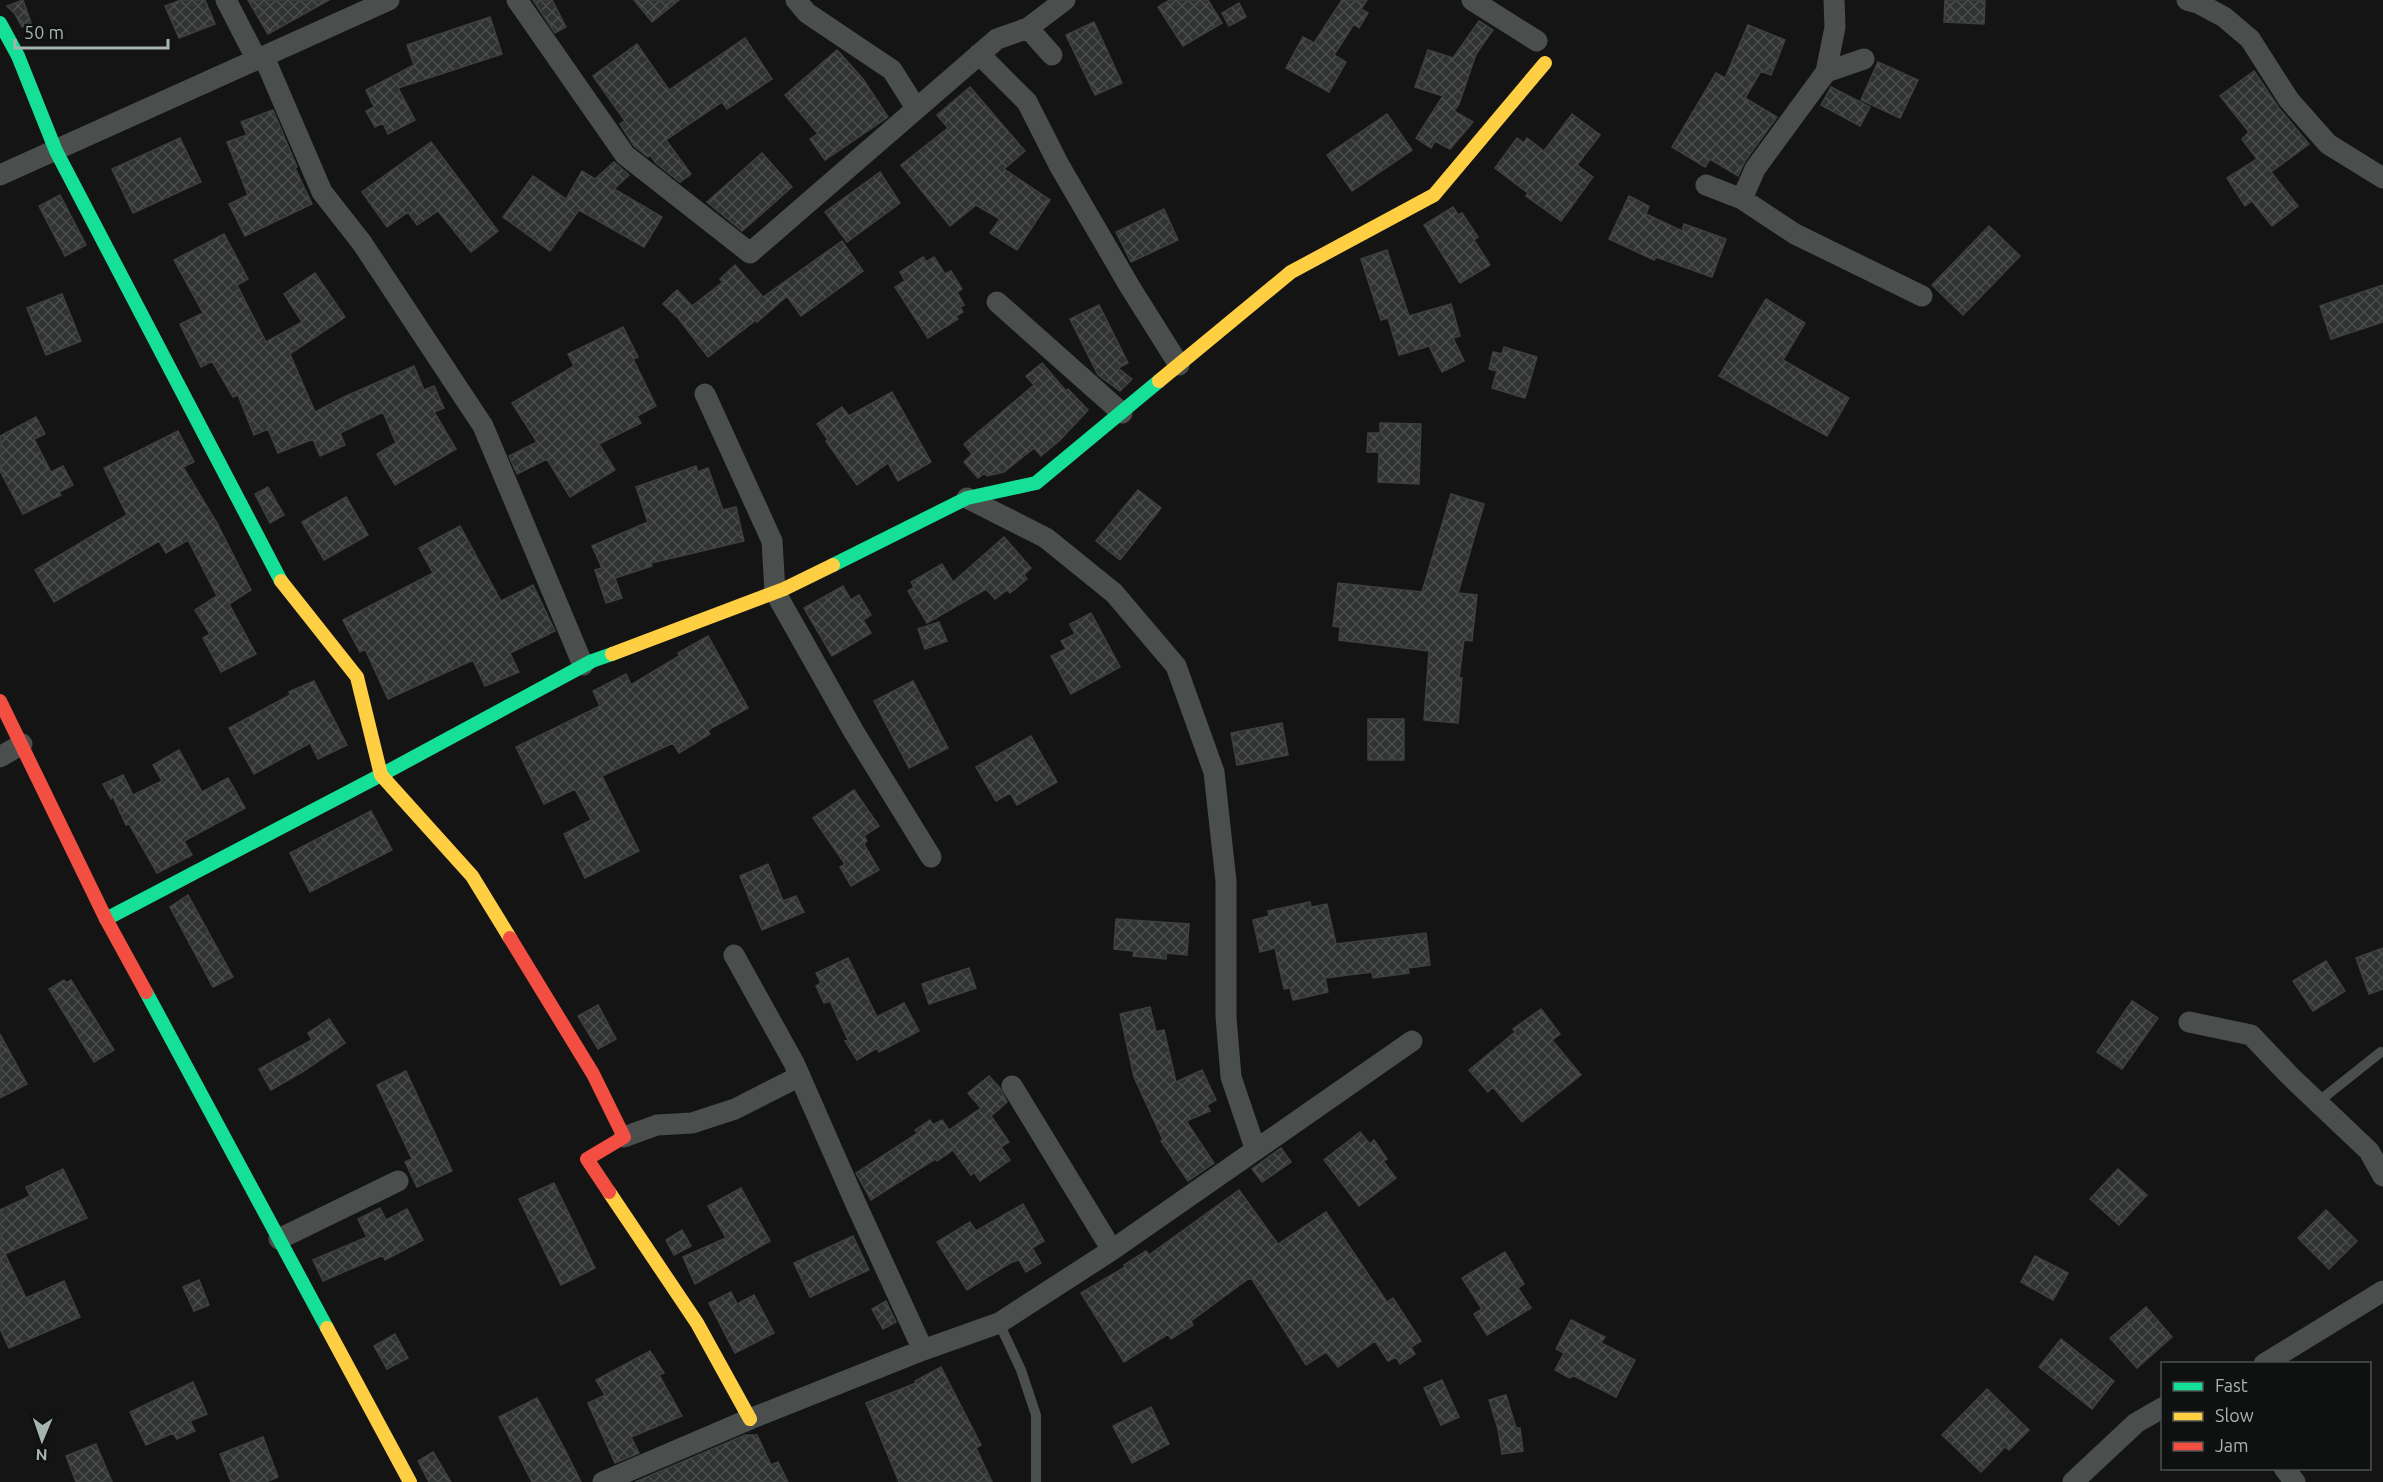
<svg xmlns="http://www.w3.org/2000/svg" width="2383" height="1482" font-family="Ubuntu,sans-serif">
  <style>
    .building { fill: url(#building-cross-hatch); stroke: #3d403f; stroke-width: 1.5 }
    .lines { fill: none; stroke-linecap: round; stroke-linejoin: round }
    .lane { stroke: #4a4e4d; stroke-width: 10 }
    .street { stroke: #4a4e4d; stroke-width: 21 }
    .fast { stroke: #16e098; stroke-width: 14 }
    .slow { stroke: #ffcf43; stroke-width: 14 }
    .jam { stroke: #f24e42; stroke-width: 14 }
  </style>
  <defs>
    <pattern id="building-cross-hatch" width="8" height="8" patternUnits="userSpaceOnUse" patternTransform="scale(1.5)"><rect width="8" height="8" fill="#313333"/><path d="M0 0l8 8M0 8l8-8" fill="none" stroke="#4c4e4e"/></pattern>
  </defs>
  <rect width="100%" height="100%" fill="#141414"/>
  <path class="building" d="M23,0l8,23 -9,4 -7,-13 -8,-8z
    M181,0h24l10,24 -36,14 -14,-32z
    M248,0h81l-61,34z
    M533,0h19l14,27 -11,6z
    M634,0h45l-27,22z
    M1170,0h38l14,23 -39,23 -25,-39z
    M1342,0h25l-6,9 7,4 -9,15 -5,-4 -20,31 12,7 -17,30 -43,-24 17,-31 11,6z
    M1945,0h40l-1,24 -40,-2z
    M1239,3l7,14 -17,9 -7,-13z
    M490,17l12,37 -104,34 17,32 -27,14 -5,-11 -8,4 -9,-16 8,-4 -8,-17 48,-25 -7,-20z
    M1479,21l14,9 -17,24 -17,50 -5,7 19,11 -23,27 -15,-8 -4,7 -15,-10 27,-42 -28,-9 13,-37 25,8z
    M1094,22l28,61 -27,12 -29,-60z
    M1748,25l37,15 -14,35 -10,-4 -16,27 32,19 -32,44 -7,15 -28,-17 -5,8 -33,-20 44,-74 9,5z
    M745,38l27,41 -45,30 -5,-7 -56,38 25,34 -11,8 -24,-19 -6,-8 -2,2 -14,-11 -14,-22 5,-3 -32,-45 44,-32 32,46z
    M837,50l26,29 25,38 -63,43 -15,-21 8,-5 -33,-39z
    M1878,62l40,18 -18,38 -39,-18z
    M2254,71l25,37 30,36 -38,28 27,34 -26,20 -20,-25 -7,5 -18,-28 30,-19 -15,-20 7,-7 -29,-36z
    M970,87l55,64 -21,18 46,31 -33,50 -27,-17 10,-14 -24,-14 -26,21 -49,-61 47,-37 -11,-13z
    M1831,87l39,20 -10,19 -39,-21z
    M273,110l24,57 -2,1 17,36 -67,32 -16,-32 19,-9 -21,-53 20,-7 -6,-13z
    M1387,114l25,36 -60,41 -25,-36z
    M1572,114l28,21 -23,30 16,12 -32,44 -35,-25 2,-3 -33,-25 22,-30 7,5 3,-5 17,13z
    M180,138l21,44 -68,31 -21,-44z
    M431,142l67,89 -27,21 -33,-41 -21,14 -9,-13 -21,15 -25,-35z
    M762,153l30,34 -50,44 -35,-29z
    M614,162l15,13 -15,14 48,28 -18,30 -65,-37 -29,41 -47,-34 30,-41 33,23 16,-28 13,8z
    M880,172l20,31 -53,39 -22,-30z
    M60,195l26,50 -21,11 -26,-50z
    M1629,196l20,10 -3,8 36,17 2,-7 42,15 -14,38 -56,-20 -2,3 -45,-21z
    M1453,207l5,8 4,-2 16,24 -4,3 16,25 -30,18 -36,-58z
    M1164,209l14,31 -47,22 -15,-30z
    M1989,226l31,30 -57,59 -31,-30z
    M224,234l24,45 -11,6 29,57 36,-20 -18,-28 31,-21 30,44 -55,37 25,58 29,-15 70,-31 10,24 10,-4 10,22 -10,4 22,37 -61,36 -18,-31 19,-11 -13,-31 -43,21 5,12 -25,11 -7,-17 -35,14 -10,-24 -14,6 -16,-40 -5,2 -21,-36 -11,6 -21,-43 23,-11 -29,-53z
    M842,241l21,30 -62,45 -14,-20 -30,26 -1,-2 -48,37 -30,-39 -15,-14 14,-14 15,16 31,-24 -3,-3 15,-14 28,32z
    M1387,250l22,66 42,-12 9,32 -7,2 11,23 -22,11 -13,-26 -30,9 -11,-37 -7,2 -20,-61z
    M923,257l3,5 8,-5 11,17 6,-3 11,18 -5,3 7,13 -4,2 3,5 -7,4 2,3 -30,19 -33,-51 10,-6 -5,-9z
    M2383,285v37l-52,17 -11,-33z
    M62,294l19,47 -35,14 -19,-47z
    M1766,299l39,24 -22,37 66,38 -22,38 -108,-60z
    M1099,305l29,58 -10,5 14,11 -12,12 -22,-16 -28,-56z
    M623,327l15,30 -5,2 23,47 -19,10 4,7 -42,21 16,26 -45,27 -23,-38 -30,15 -8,-18 28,-14 -25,-39 62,-37 -6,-12z
    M1504,347l33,10 -12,41 -33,-10 5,-17 -8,-2 4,-17 9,2z
    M1042,363l24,28 2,-2 20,21 -28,30 -19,16 -7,-8 -30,24 -17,4 -2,-3 -7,5 -14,-16 8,-8 -8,-10 70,-59 -8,-9z
    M892,392l39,70 -33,19 -10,-18 -31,22 -31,-44 2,-1 -11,-16 25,-17 7,9z
    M36,417l9,17 -11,5 17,33 12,-6 10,19 -14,7 2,3 -38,19 -23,-43v-35z
    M1380,423l41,1 -2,60 -41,-2 1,-30h-12l1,-19h12z
    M178,431l16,31 -11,5 34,56 34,67 -22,14 27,50 -35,18 -18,-34 7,-4 -15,-24 22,-14 -29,-56 -22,13 -7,-12 -105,61 -19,-32 92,-55 -23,-47z
    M696,466l2,6 10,-4 15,42 13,-3 8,34 -93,22 1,3 -37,12 7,20 -16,5 -11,-33 7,-2 -10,-22 56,-24 -12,-35z
    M268,487l16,28 -14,8 -15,-29z
    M1138,490l23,18 -41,52 -24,-19z
    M1451,494l33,10 -26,89 19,2 -5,46 -8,-1 -5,38h3l-4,45 -34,-3 5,-69 -90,-11 1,-13 -7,-1 5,-43 84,9z
    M346,497l22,38 -44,25 -22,-38z
    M460,526l41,75 32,-16 22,46 -45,22 9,19 -34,14 -12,-26 -85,39 -23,-50 -5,3 -17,-32 90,-47 -14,-25z
    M1004,537l27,31 -7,7 3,4 -17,14 -3,-3 -12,9 -9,-10 -59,34 -19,-32 6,-4 -3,-5 31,-18 11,18z
    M843,586l8,14 8,-5 12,20 -8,5 8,13 -39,23 -28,-48z
    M1091,613l29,54 -49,27 -20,-38 15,-7 -5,-8 14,-7 -5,-10z
    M939,622l8,19 -22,8 -7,-20z
    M708,636l40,72 -40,22 2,4 -31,19 -6,-10 -71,33 37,75 -54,27 -21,-44 27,-14 -16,-31 -31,15 -28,-57 84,-41 -7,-15 33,-17 5,11 48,-29 -1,-3z
    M314,681l33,64 -29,14 -8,-16 -56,31 -25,-46 61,-33 -1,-3z
    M913,681l35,67 -39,20 -35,-67z
    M1368,719h36v41h-36z
    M1282,723l6,32 -51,10 -6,-32z
    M1031,736l26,46 -40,23 -7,-12 -14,8 -20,-34z
    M179,750l23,42 26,-14 17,30 -61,33 8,14 -35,18 -28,-49 -3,1 -13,-28 -2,2 -8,-15 20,-9 10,20 29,-14 -9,-16z
    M854,790l25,36 -15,10 3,5 -3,3 15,26 -28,16 -11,-19 5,-3 -32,-46z
    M371,811l21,39 -82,42 -20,-39z
    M768,864l15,37 13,-5 8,16 -42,18 -22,-54z
    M188,895l45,82 -20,10 -43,-80z
    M1310,902l1,5 16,-3 9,40 90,-11 4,32 -22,3 1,5 -36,5 -1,-6 -47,6 3,14 -35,8 -3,-12 -6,1 -9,-41 -15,4 -7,-32 16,-4 -1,-5z
    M1116,919l73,5 -2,31 -21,-2v6l-33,-3 1,-5 -20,-2z
    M2383,948v41l-14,5 -13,-36z
    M848,958l29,59 27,-14 15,28 -40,21 -2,-4 -20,12 -12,-19 3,-1 -18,-39 -6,2 -8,-17 5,-3 -5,-10z
    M2326,961l19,30 -32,20 -20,-30z
    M969,968l7,20 -47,16 -7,-20z
    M64,980l2,3 5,-3 43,70 -20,12 -45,-73z
    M2132,1001l26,17 -36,51 -25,-17z
    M598,1005l18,34 -18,10 -20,-33z
    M1150,1007l6,25 8,-2 12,52 26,-12 14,30 -9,5 3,6 -24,10 28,42 -26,18 -27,-40 2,-1 -29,-63 -14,-63z
    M1541,1009l19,25 -8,6 29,35 -59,47 -29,-35 -5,5 -19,-22 46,-38 -2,-3z
    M329,1019l16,24 -43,29 -31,18 -12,-21 53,-29 -4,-7z
    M0,1034l27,50 -27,14z
    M406,1071l46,100 -35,16 -12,-25 7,-3 -35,-74z
    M989,1076l11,12 7,14 -16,14 18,26 -8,5 9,13 -30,21 -6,-9 -3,3 -18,-25 -16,11 -2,-2 -64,41 -15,-27 62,-40 -3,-3 15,-10 3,5 9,-5 7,10 32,-22 -13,-15z
    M1360,1132l10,12 4,-4 13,19 -4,2 13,17 -37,28 -35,-46z
    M1281,1148l10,14 -29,20 -10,-13z
    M63,1169l24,49 -82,36 21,44 38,-17 16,36 -71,31 -9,-19v-119l30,-14 -4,-9z
    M2118,1169l29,26 -28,30 -29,-26z
    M554,1183l41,85 -34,17 -42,-86z
    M741,1188l29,53 -75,43 -12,-27 43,-19 -18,-32z
    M1239,1190l39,54 48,-32 61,90 6,-4 28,43 -10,6 4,7 -15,10 -4,-7 -8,4 -13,-20 -37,26 -12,-15 -20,13 -54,-86h-4l-57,42 2,4 -22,14 -3,-5 -44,28 -43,-69 44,-26 -1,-2 22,-14 3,4z
    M1023,1204l21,37 -12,7 9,15 -15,9 -7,-12 -9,3 -43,27 -30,-48 33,-20 6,9z
    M380,1208l6,12 21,-11 16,31 -38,20 -2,-5 -60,26 -10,-21 54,-23 -9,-18z
    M2326,1210l31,31 -28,28 -31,-31z
    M682,1230l9,16 -17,9 -8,-15z
    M853,1236l16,34 -59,27 -16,-34z
    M1505,1252l19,32 -6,4 13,20 -44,27 -13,-21 8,-5 -20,-31z
    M2035,1256l33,17 -15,27 -32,-18z
    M199,1280l10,25 -15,6 -11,-24z
    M731,1292l6,12 17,-9 20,38 -39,20 -26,-50z
    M886,1301l10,21 -13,7 -11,-20z
    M2146,1307l26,30 -35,31 -27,-30z
    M1571,1320l34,17 -4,6 34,17 -19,37 -44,-22 -2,3 -15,-8 9,-17 -8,-4z
    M395,1334l13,24 -21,11 -13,-23z
    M2061,1339l53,42 -22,28 -53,-42z
    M650,1351l14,22 -5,2 23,41 -51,21 8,16 -24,10 -27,-60 17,-8 -9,-15z
    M941,1367l40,78 -5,3 16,34h-93l-33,-79 50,-20 -1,-2z
    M1442,1380l17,37 -18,8 -17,-37z
    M193,1382l14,32 -17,7 5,10 -18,8 -4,-6 -27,12 -16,-33z
    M1987,1389l42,41 -20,20 -4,-3 -24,25 -39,-37z
    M1506,1395l10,33h4l3,23 -21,3 -4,-25 -9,-29z
    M537,1398l27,50 17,34h-49l-33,-65z
    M1151,1407l18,37 -37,19 -19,-37z
    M745,1435h12l14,30 7,-3 10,20h-153z
    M263,1437l15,40 -12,5h-35l-11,-28z
    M96,1444l16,38h-36l-10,-26z
    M433,1452l18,30h-22l-11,-21z"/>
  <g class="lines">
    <path class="lane" d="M2318,1102l63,-50
      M999,1323l22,47 15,45v67"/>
    <path class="street" d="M226,0l31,60
      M517,0l108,155 125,98 247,-214 31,-11
      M796,0l11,13 85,57 24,38
      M1472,0l65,41
      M2187,0l11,3 26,14 26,22 39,61 39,44 55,34
      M979,54l48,48 32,63 71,122 49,78
      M1052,55l-24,-27 37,-28
      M264,57l58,135 40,51 121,183 100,239
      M1826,72l9,-45 -1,-27
      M0,175l389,-175
      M1706,185l36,14 53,35 127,62
      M1742,199l13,-30 71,-97 38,-13
      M997,302l125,111
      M705,394l67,147 3,51 79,140 77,125
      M967,498l79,40 68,55 62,73 38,106 12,109v136l5,60 24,71
      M0,757l22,-13
      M734,955l60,108 61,139 68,148
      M2189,1022l62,13 39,41 79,75 14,25
      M1012,1086l100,164
      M624,1137l33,-12 35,-2 43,-14 65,-33
      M279,1239l119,-58
      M2264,1364l119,-73
      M2284,1468l11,14
      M603,1482l147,-63 173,-69 76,-27 113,-73 300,-209
      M2073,1482l63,-59 26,-15"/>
    <path class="fast" d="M0,23l18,33 38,95 225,430
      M833,565l134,-67 69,-15 123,-102
      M106,919l275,-144 211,-114 20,-7
      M146,992l181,336"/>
    <path class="slow" d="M1159,381l132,-109 143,-77 111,-132
      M281,581l76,96 24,98 91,101 38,62
      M612,654l172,-65 49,-24
      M609,1192l88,131 53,96
      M327,1328l83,154"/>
    <path class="jam" d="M0,701l106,218 40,73
      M510,938l83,136 31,63 -37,22 22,33"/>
  </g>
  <rect x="2161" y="1362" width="210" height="108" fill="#0f1010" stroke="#4b5250" stroke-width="1.5"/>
  <rect x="2173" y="1382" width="30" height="9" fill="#16e098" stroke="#4b5250" stroke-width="1.5"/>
  <text x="2215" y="1392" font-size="18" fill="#a6b4af">Fast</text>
  <rect x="2173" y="1412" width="30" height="9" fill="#ffcf43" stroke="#4b5250" stroke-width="1.5"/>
  <text x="2215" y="1422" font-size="18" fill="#a6b4af">Slow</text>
  <rect x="2173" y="1442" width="30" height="9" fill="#f24e42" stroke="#4b5250" stroke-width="1.5"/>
  <text x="2215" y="1452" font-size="18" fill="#a6b4af">Jam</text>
  <g transform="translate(42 1440) rotate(182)" stroke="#0f1010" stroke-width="4.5" paint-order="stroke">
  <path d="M0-4.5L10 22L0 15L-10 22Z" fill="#a6b4af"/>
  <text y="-9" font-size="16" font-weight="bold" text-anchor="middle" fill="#a6b4af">N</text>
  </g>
  <path d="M15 39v9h153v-9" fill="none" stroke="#a6b4af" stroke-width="3"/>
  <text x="24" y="39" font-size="18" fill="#a6b4af" stroke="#0f1010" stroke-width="4.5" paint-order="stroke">50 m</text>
</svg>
